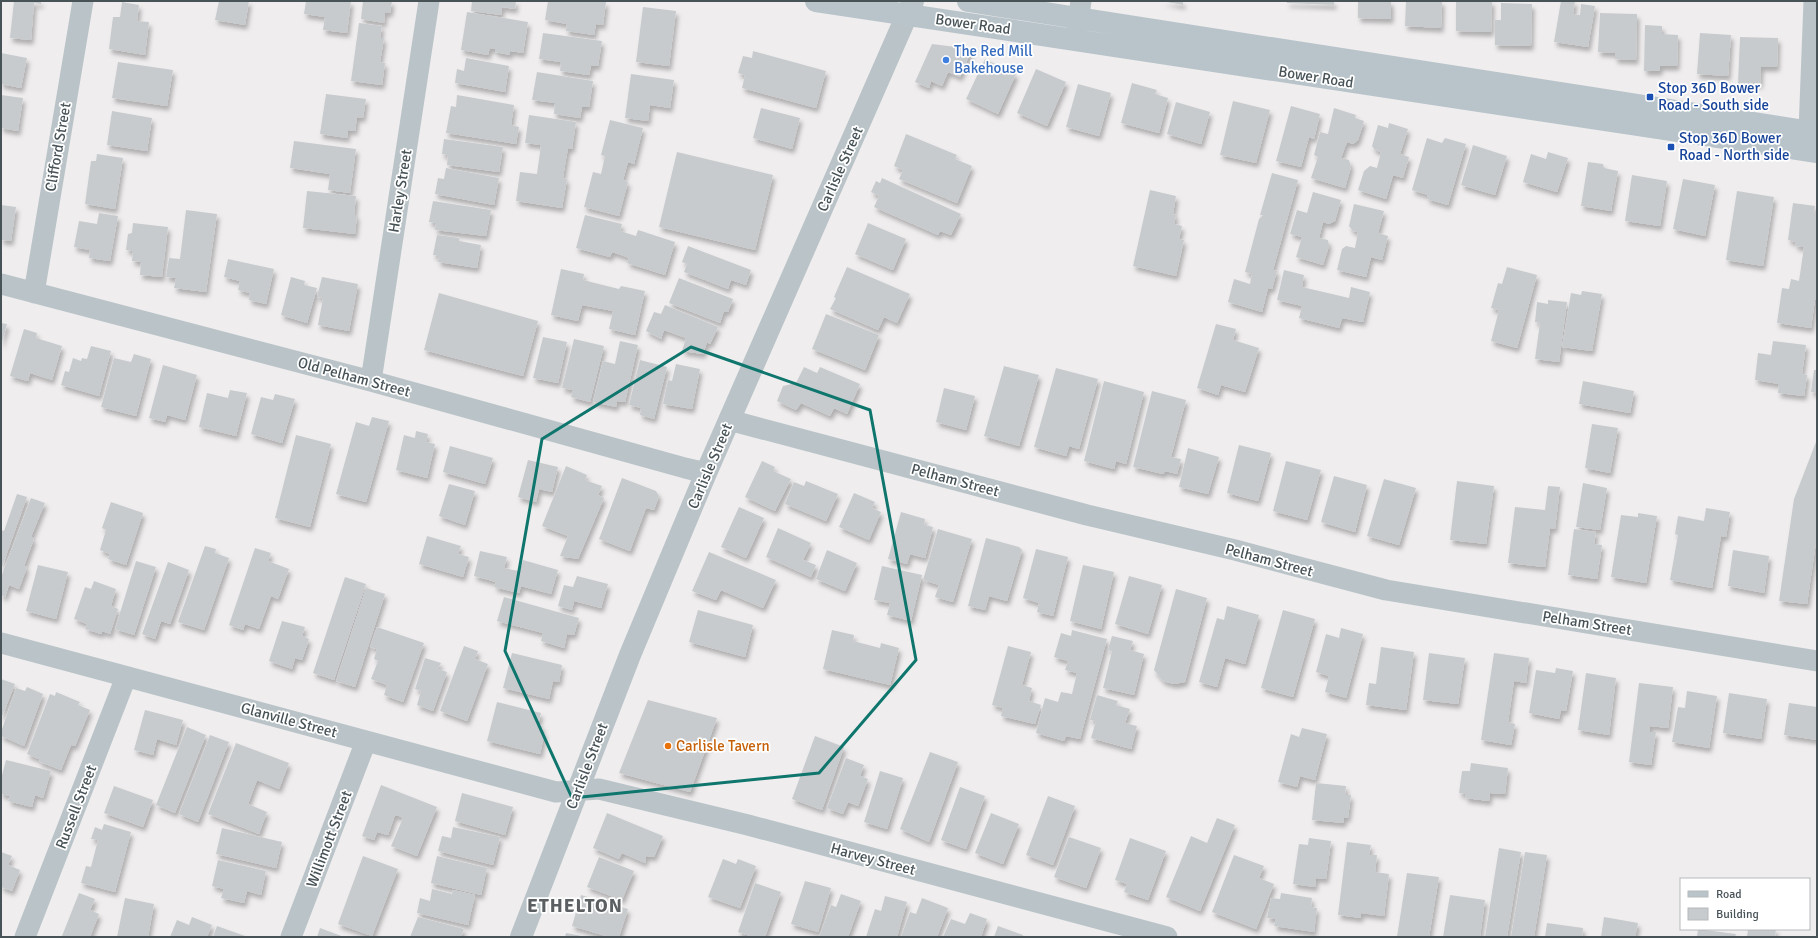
<svg xmlns="http://www.w3.org/2000/svg" width="1818" height="938" font-family="Signika,sans-serif">
  <style>
    .building { fill: #c8cbce; filter: url(#shadow) }
    .lines { fill: none; stroke-linecap: round; stroke-linejoin: round }
    .minor { stroke: #bac4c8; stroke-width: 21 }
    .tertiary { stroke: #bac4c8; stroke-width: 22 }
    .secondary { stroke: #b8c4ca; stroke-width: 22 }
    .marked { fill: none; stroke: #0f766e; stroke-width: 3; stroke-linejoin: round }
    .shop-dot { fill: #3f7fe0; stroke: #fff; stroke-width: 1.5 }
    .transit-dot { fill: #1a4fb4; stroke: #fff; stroke-width: 1.5 }
    .food-dot { fill: #e8710a; stroke: #fff; stroke-width: 1.5 }
    .labels { text-anchor: middle; stroke-width: 3.5; stroke-linejoin: round; paint-order: stroke }
    .street-label { font-size: 15px; fill: #485358; stroke: #fff }
    .shop-label { font-size: 15px; fill: #366cbe; stroke: #fff; text-anchor: start }
    .transit-label { font-size: 15px; fill: #164399; stroke: #fff; text-anchor: start }
    .food-label { font-size: 15px; fill: #c56008; stroke: #fff; text-anchor: start }
    .district-label { font-size: 19px; font-weight: bold; letter-spacing: 1px; fill: #5b5f61; stroke: #fff }
  </style>
  <defs>
    <filter id="shadow"><feDropShadow dx="2.5" dy="4.5" stdDeviation="2" flood-color="#0004"/></filter>
  </defs>
  <rect width="100%" height="100%" fill="#efedee"/>
  <path class="building" d="M14,1h27v3l-7,-1 -3,37 -21,-2z
    M219,1h30l-4,24 -30,-5z
    M306,1h45l-4,32 -24,-3 2,-13 -21,-3z
    M363,1h29l-2,12 -5,-1 -1,11 -23,-4z
    M472,1h44l-1,8 -13,-2 -1,8 -30,-4z
    M548,1l58,1 -3,23 -7,-1 -2,11 -28,-4 1,-7 -22,-4z
    M1162,1h21v4z
    M1287,1h47v4l-47,-2z
    M1358,1h33v18l-33,-1z
    M1406,1h36l-1,27 -36,-2z
    M1456,1h36l-1,31 -35,-1z
    M1561,1h14l-2,13 7,1 1,-11 14,2 -7,41 -34,-5z
    M122,2l17,3 -2,16 12,1 -4,33 -36,-6 4,-32h7z
    M1501,3l31,1 -1,42 -36,-1v-25h6z
    M643,7l33,4 -7,55 -33,-4z
    M467,12l61,10 -5,31 -13,-2v4l-15,-3v-3l-5,-1 -2,7 -27,-5z
    M1600,13l37,1 -1,46 -21,-1v-6l-17,-1z
    M359,23l23,3 -2,12h4l-4,24 5,1 -3,22 -31,-4z
    M1645,25l17,1v8l16,1 -1,31h-17v5h-16z
    M543,33l59,8 -4,25h-7l-2,9 -29,-4 1,-9 -22,-3z
    M1700,33l31,2 -3,41 -31,-2z
    M1740,37l38,1 -1,29h-16l-1,17h-22z
    M932,44l40,5 -12,28 -12,-5 -6,14 -11,-5 -2,7 -14,-6z
    M753,51l73,20 -10,37 -74,-20 3,-13 -7,-2 5,-17 9,2z
    M1,53l26,5 -6,30 -20,-4z
    M466,58l43,8 -4,26 -50,-9 2,-14 7,2z
    M985,59l31,15 -18,40 -32,-15z
    M118,62l55,8 -6,36 -55,-8z
    M1036,69l30,13 -19,44 -30,-13z
    M537,72l56,9 -4,26h-7l-2,11 -26,-4 1,-11 -23,-3z
    M631,74l43,6 -4,28 -20,-3 -2,16 -23,-3z
    M1132,83l25,7 -2,4 13,4 -9,35 -38,-10z
    M1078,84l33,9 -12,43 -33,-9z
    M326,94l40,5 -3,19 -6,-1 -2,14 -7,-1 -1,8 -27,-4z
    M1,95l22,3 -5,33 -17,-3z
    M457,95l57,10 -3,20 8,2 -3,17 -70,-11 5,-27 5,1z
    M1233,101l37,9 -14,53 -36,-8z
    M1176,102l34,10 -9,32 -34,-10z
    M1291,106l29,8 -6,25 -5,-2 -8,30 -25,-6z
    M761,108l39,10 -8,31 -39,-11z
    M1334,108l22,7 -1,3 9,3 -6,19 -5,4 -6,-2 -6,16 8,2 2,7 -6,21 -34,-10 7,-21 -4,-2 6,-23 8,2z
    M112,111l40,7 -5,33 -40,-6z
    M529,115l47,7 -4,27 -4,-1 -3,17 -2,13 4,1 -5,29 -46,-7 4,-29 17,2 4,-29 -16,-2z
    M610,120l33,8 -9,36 -6,-2 -5,18 5,2 -9,34 -35,-9 9,-35 8,2 4,-18 -4,-1z
    M1389,123l19,6 -8,25 9,3 -6,21 -10,-3 -7,24 -28,-9 6,-19 6,-5 7,2 4,-16 -6,-2 -3,-4 6,-21 10,3z
    M906,134l51,21 -2,4 17,7 -15,37 -58,-24 4,-9 -9,-4z
    M1427,138l15,5 3,-5 21,6 -18,61 -21,-6 1,-4 -16,-5z
    M444,139l59,8 -4,25 -52,-7 1,-10 -6,-1z
    M294,141l62,8 -6,44 -22,-3 2,-16 -40,-6z
    M1473,145l34,11 -12,39 -34,-10z
    M677,152l96,23 -18,75 -96,-23z
    M1548,152l20,6 -11,34 -34,-10 8,-28 15,5z
    M97,154l26,4 -8,51 -30,-5 6,-43h5z
    M1588,162l15,2 1,4 14,3 -7,40 -30,-5z
    M446,168l53,10 -5,27 -59,-11 3,-16 6,1z
    M1272,173l26,7 -25,90 4,1 -5,18 -4,-1 -6,24 -34,-10 6,-23 16,5 2,-10 -7,-2 14,-53 4,-4h-3z
    M1632,175l35,6 -7,45 -35,-5z
    M882,178l79,36 -10,21 -11,-4 -2,4 -64,-28 5,-11 -8,-4 5,-11 4,2z
    M1683,179l32,6 -10,51 -32,-7z
    M1150,190l26,6 -3,18 3,1 -2,9 8,2 -3,13 5,1 -8,36 -43,-10z
    M307,191l49,5 -2,19h3l-2,19 -52,-6z
    M1737,191l37,6 -11,69 -37,-6z
    M1313,192l28,8 -6,21 -6,3 -6,-2 -4,16 9,2 1,6 -6,19 -27,-8 6,-20 -12,-3 7,-24 10,3z
    M433,201l58,9 -5,26 -51,-6 1,-7 -7,-1z
    M1793,203l22,3 -1,7 3,1v86l-2,-1 -4,29 -34,-5 5,-35 7,1 2,-10 8,2 5,-34 -9,-1 1,-4 -8,-2z
    M1354,204l30,7 -6,22 10,3 -6,24 -11,-3 -5,20 -29,-7 5,-21 4,-3 9,2 3,-16 -5,-1 -4,-5z
    M1,205l15,2 -5,34 -10,-1z
    M186,210l31,4 -11,78 -32,-4 2,-10 -10,-1 3,-19 11,1z
    M99,213l19,3 -8,45 -21,-3 1,-8 -16,-3 5,-26 18,3z
    M585,215l37,9 -2,7 16,5 2,-6 37,12 -10,33 -38,-12 2,-5 -8,-3 -9,-3 -2,5 -34,-9z
    M133,223l35,4 -6,50 -22,-2 1,-13 -9,-1 1,-10 -7,-1 2,-16 4,-1z
    M868,223l38,16 -13,31 -38,-16z
    M437,235l22,3v3l22,4 -4,23 -39,-6 1,-6 -6,-1z
    M688,246l63,24 -5,15 -15,-5 -3,9 -44,-17 3,-8 -5,-2z
    M228,259l46,10 -8,35 -17,-4 1,-7 -12,-3 2,-9 -16,-4z
    M847,267l63,27 -13,29 -13,-6 -6,13 -48,-21 6,-11 -2,-1z
    M1507,267l30,8 -20,73 -26,-7 8,-31 -8,-2 7,-25 4,1z
    M561,269l23,5 -1,6 36,9 2,-3 24,5 -10,44 -26,-6 4,-18 -31,-6 -4,16 -27,-6z
    M1284,270l20,5 -2,12 47,11 2,-11 19,5 -7,30 -21,-4 -3,10 -40,-10 3,-12 -25,-6z
    M291,277l14,4 -1,4 13,3 -10,35 -26,-8z
    M322,277l36,7 -9,47 -31,-6 5,-27 -6,-1z
    M679,278l54,21 -5,13 -4,-1 -4,12 -51,-20z
    M1582,291l20,3 -10,57 -30,-4 9,-54 10,2z
    M439,293l99,28 -15,55 -99,-26z
    M1548,300l19,2 -8,60 -24,-3 5,-36 -5,-1 2,-20 11,2z
    M665,305l53,22 -8,17 -3,-2 -4,12 -21,-3 4,-13 -22,-8 -3,9 -15,-8 8,-19 7,2z
    M826,314l53,21 -14,35 -53,-21z
    M1,323l6,1 -6,21z
    M1216,324l20,5 -3,11 26,8 -14,44 -24,-7 -3,10 -21,-7z
    M24,329l13,4 -1,5 26,8 -10,34 -22,-7 -2,8 -18,-5z
    M543,337l24,5 -9,41 -25,-5z
    M574,339l30,7 -14,56 -19,-5 2,-7 -11,-2z
    M620,341l18,4 -13,57 -8,-1 -1,6 -23,-5 10,-41 12,3z
    M1773,341l33,4 -4,29 5,1 -3,21 -26,-3 1,-9 -24,-4 3,-27 13,2z
    M91,346l20,5 -12,45 -38,-11 4,-14 4,1 4,-14 8,3 1,-3 5,1z
    M134,354l17,5 -15,57 -35,-9 13,-49 17,4z
    M640,360l27,7 -13,52 -14,-4 1,-7 -12,-3z
    M676,364l24,5 -8,40 -29,-5 5,-24 4,1z
    M163,365l34,10 -12,45 -18,-5 -2,7 -16,-4z
    M1004,366l35,9 -20,71 -35,-10z
    M804,367l13,6 3,-6 40,17 -13,30 -13,-6 -4,8 -29,-13 -5,7 -19,-9 6,-15 13,-3z
    M1056,368l42,11 -19,70 -10,-3 -3,10 -32,-9z
    M1814,370h3v23l-6,-1z
    M1104,381l40,11 -18,72 -10,-3 -2,8 -30,-8z
    M1583,381l51,10 -4,22 -51,-9z
    M944,388l31,8 -9,34 -30,-8z
    M230,390l17,3 -11,43 -37,-9 8,-34 21,5z
    M1152,391l34,9 -15,57 10,2 -4,15 -12,-3 -2,3 -30,-7z
    M275,394l20,5 -13,44 -31,-9 10,-37 12,3z
    M372,417l17,4 -23,81 -30,-8 20,-72 13,4z
    M1592,424l26,4 -8,45 -25,-5z
    M416,431l12,3 -2,8 9,2 -8,34 -31,-8 8,-35 11,3z
    M296,435l35,9 -21,83 -35,-9z
    M1816,442h1v93l-10,69 -28,-3 15,-102z
    M1239,445l32,8 -13,48 -31,-8z
    M450,446l43,12 -8,26 -42,-12z
    M1188,448l31,9 -11,37 -29,-7z
    M528,460l30,7 -6,25 -13,-3 -3,13 -18,-5z
    M762,461l13,6 -2,4 18,8 -16,32 -30,-14z
    M1286,461l35,9 -14,50 -34,-9z
    M566,466l21,9 -2,5 17,6 -4,9 6,3 -26,61 -18,-3 8,-20 -26,-10z
    M1334,476l33,9 -12,47 -34,-10z
    M622,478l34,13 3,5 -5,14 -8,-2 -16,43 -31,-12z
    M1384,479l32,9 -17,57 -32,-9z
    M806,481l32,13 -12,27 -41,-17 9,-22 10,4z
    M1457,481l37,5 -8,58 -36,-4z
    M1583,483l24,5 -7,42 -24,-3z
    M449,484l26,7 -10,34 -26,-9z
    M1548,486l12,1 -5,42 -5,-1 -5,39 -37,-4 7,-56 30,3z
    M854,493l21,9 -3,6 9,4 -12,28 -30,-13z
    M17,494l10,3 -26,73v-40l3,1z
    M31,498l14,5 -14,34 3,2 -10,27 3,1 -8,22 -10,-4 -4,12 -4,-2v-18z
    M111,502l32,11 -17,52 -18,-6 2,-5 -10,-4 6,-20 -4,-2z
    M739,507l25,11 -18,40 -25,-11z
    M1706,508l24,4 -4,25 -5,-1 -9,52 -42,-8 8,-45 -3,-1 3,-18 26,5z
    M901,512l24,7 -1,6 9,2 -8,31 -15,-4 -3,10 -19,-5z
    M1638,513l19,3 -11,67 -35,-6 10,-62 17,2z
    M778,528l33,15 -8,17 13,5 -5,12 -45,-20z
    M938,529l34,10 -19,63 -18,-5 4,-12 -16,-5z
    M1574,529l22,3 -2,12 8,1 -5,34 -29,-4z
    M427,536l34,10 -3,8 11,3 -6,20 -44,-13z
    M986,538l33,9 3,3 -15,51 -18,-5 -4,14 -17,-4z
    M205,546l11,3 -1,4 14,5 -25,72 -26,-8z
    M255,548l16,5 -3,8 21,8 -11,30 -7,-3 -12,33 -14,-5 -2,6 -14,-5z
    M1036,549l32,8 -15,59 -16,-4 2,-9 -16,-5z
    M827,550l30,13 -12,28 -29,-12z
    M1733,550l36,6 -5,37 -36,-7z
    M480,551l27,6 -3,11 9,2 7,1 3,-11 35,10 -7,24 -30,-8 -2,7 -25,-6 2,-5 -22,-6z
    M709,552l67,28 -13,28 -42,-18 -5,10 -24,-9z
    M136,561l20,6 -22,68 -19,-6z
    M168,562l21,8 -19,54 -9,-3 -6,18 -13,-5z
    M38,565l30,7 -12,47 -30,-8z
    M1083,565l31,7 -13,57 -31,-8z
    M882,566l40,9 -11,46 -24,-6 3,-12 -16,-3z
    M577,576l31,8 -7,24 -27,-7 -2,9 -14,-4 6,-21 9,2z
    M1129,576l33,9 -14,49 -33,-10z
    M345,577l21,7 -32,96 -21,-7z
    M94,581l22,8 -5,17 7,3 -8,25 -8,-3 -1,3 -16,-5 2,-5 -13,-5 11,-32 6,2z
    M366,588l19,6 -30,93 -19,-6z
    M1176,589l31,9 -22,84 -11,2 -11,-3 -9,-11z
    M504,597l75,21 -5,17 -7,-1 -3,14 -23,-7 2,-8 -46,-12z
    M1227,606l32,9 -14,49 -20,-6 -8,29 -18,-5 18,-64 7,2z
    M698,610l55,15 -8,32 -56,-15z
    M1283,610l32,9 -22,78 -32,-9z
    M282,621l23,6 -3,9 7,3 -7,21 -7,-2 -3,11 -23,-8z
    M377,627l47,16 -21,59 -19,-7 3,-10 -16,-6 7,-18 -4,-2 3,-10 -7,-2z
    M1341,628l22,6 -17,64 -21,-6 4,-16 -13,-4 10,-38 13,4z
    M832,630l22,5 -1,6 27,7 1,-5 18,5 -9,37 -67,-16z
    M1072,630l35,9 -27,100 -14,-3 -2,5 -28,-8 9,-35 13,4 3,-10 11,2 5,-21 -12,-3 3,-9 -14,-4 7,-24 10,3z
    M1112,636l21,5 -3,9 14,4 -10,41 -31,-7 9,-37 -4,-1z
    M464,646l14,5 -3,8 13,5 -21,57 -27,-10z
    M1008,646l23,6 -9,33 10,3 -3,13 12,4 -6,19 -34,-8 2,-8 -11,-3z
    M1381,647l33,5 -8,58 -40,-5 3,-22 7,1z
    M512,653l50,12 -3,17 -6,-1 -4,18 -46,-11z
    M1429,653l36,5 -7,46 -35,-4z
    M1494,653l35,5 -3,25 -12,-2 -6,41 7,2 -4,21 -30,-5z
    M425,658l16,5 -3,6 9,3 -14,39 -16,-6 4,-14 -6,-2z
    M1556,668l17,3 -7,40 -5,-1 -2,9 -30,-6 7,-43 19,3z
    M1586,673l30,5 -7,57 -31,-5z
    M1,679l14,5 -14,35z
    M1639,683l34,4 -5,41 -18,-2v6h6l-5,33 -22,-3z
    M27,687l16,7 -19,52 -23,-10v-4l15,-44 9,3z
    M1687,691l30,5 -8,52 -37,-6 6,-35 7,1z
    M56,692l24,10 -2,3 12,5 -15,36 -4,-1 -10,25 -21,-8 -1,-3 -12,-5 23,-60 5,2z
    M1729,693l38,6 -6,40 -38,-6z
    M1097,695l21,6 -2,4 14,4 -5,14 12,3 -6,23 -40,-11 5,-17 -6,-1z
    M648,700l69,18 -27,74 -71,-19z
    M497,702l44,11 -3,12 5,1 -2,6h4l-5,22 -53,-13z
    M1789,703l28,4v33l-33,-5z
    M145,710l38,10 -7,25 -19,-6 -4,16 -19,-5z
    M187,727l19,8 -31,78 -19,-8z
    M1302,728l25,6 -12,46 -15,-4 -3,11 -19,-5 13,-48 8,3z
    M210,735l19,7 -31,80 -19,-8z
    M815,736l29,11 -22,63 -30,-11z
    M236,743l53,20 -10,26 -22,-9 -9,24 19,8 -8,22 -51,-20z
    M930,752l28,10 -29,80 -29,-13z
    M846,758l18,7 -4,11 8,3 -10,27 -10,-4 -5,12 -16,-6z
    M6,760l45,11 -8,27 -8,-3 -3,12 -24,-6 2,-5 -9,-2v-15z
    M1471,763l37,5 -3,26 -15,-1 -1,8 -24,-3 1,-4 -7,-1 3,-22h8z
    M880,771l23,7 -16,51 -23,-7z
    M1316,783l30,3 -1,9h6l-3,23 -4,-1v6l-32,-3z
    M381,785l56,22 -20,49 -26,-10 12,-28 -4,-2 -4,-1 -7,20 -11,-3 -3,8 -12,-4z
    M114,786l39,14 -10,27 -39,-14z
    M960,787l25,9 -19,53 -25,-9z
    M462,793l51,14 -8,28 -50,-14z
    M1048,796l27,10 -22,59 -27,-10z
    M607,813l56,23 -9,21 -8,-1 -1,7 -23,-10 -3,6 -26,-11z
    M991,813l28,11 -16,40 -28,-11z
    M1217,818l18,7 -35,86 -34,-14 25,-61 16,7z
    M104,824l27,8 -16,60 -34,-9 5,-17 5,1 7,-27 -7,-1 4,-12 7,3z
    M453,827l47,10 -7,28 -55,-14 4,-15 9,2z
    M222,828l60,14 -6,26 -60,-14z
    M1069,837l32,11 -15,40 -32,-11z
    M1130,838l36,13 -18,49 -24,-8 3,-8 -12,-4z
    M1309,838l22,3 -5,38 -10,-1 -1,9 -22,-3 6,-40 9,1z
    M1347,842l24,3 -2,10h8l-2,17 14,2 -5,42 -23,-3v5l-23,-3z
    M1499,848l22,4 -14,85h-22z
    M1,852l11,4 -4,9 12,5 -8,21 -11,-4z
    M1525,852l22,3 -13,82h-23z
    M1234,855l30,11 -5,12 15,6 -18,45 -44,-17z
    M363,856l35,13 -26,67 -34,-12z
    M437,856l50,12 -6,27 -50,-12z
    M599,857l35,14 -12,29 -35,-13z
    M723,859l13,5 2,-5 18,7 -16,42 -32,-11z
    M218,860l48,11 -5,24 -14,-4 -3,12 -23,-5 3,-9 -12,-3z
    M1407,873l32,4 -10,60h-32z
    M805,881l26,7 -13,44 -27,-8z
    M755,883l26,9 -16,45h-12l-15,-5z
    M432,889l20,5 1,-4 22,5 -7,30 -51,-12 3,-15 10,3z
    M79,893l16,6 -5,11 9,4 -9,23h-26l-2,-1z
    M1281,893l31,5 -1,9 6,1 -3,24 -40,-6 2,-7 -9,-1 4,-20 9,1z
    M841,894l20,7 -13,36h-29l12,-32 5,2z
    M581,895l47,14 -9,28h-10l-37,-11z
    M1450,895l35,5 -5,37h-37z
    M885,896l22,6 -10,35h-31l9,-28 6,2z
    M125,898l29,6 -6,33h-31z
    M922,898l26,10 -11,29h-36l9,-25 6,2z
    M970,913l17,6 -6,18h-38l8,-18 14,5z
    M192,917l20,8 -5,12h-37l7,-17 12,5z
    M418,917l46,12 -3,8h-51z
    M1604,917l34,6 -3,14h-34z
    M1547,923l36,5 -1,9h-37z
    M217,926l31,11h-35z
    M998,926l25,9 -1,2h-28z
    M320,928l24,9h-27z
    M1698,929l38,5 -1,3h-38z
    M1748,929h28l-1,8h-28z
    M566,933l16,3v1h-17z"/>
  <g class="lines">
    <path class="minor" d="M1076,35l5,-34
      M1805,148l4,-17 5,-130
      M1,284l370,97 314,87 21,5
      M34,293l49,-292
      M371,381l58,-380
      M729,420l358,95 148,35 151,40 431,71
      M1,643l555,149 43,-3 149,36 419,112
      M25,937l101,-260
      M291,937l75,-196"/>
    <path class="tertiary" d="M521,937l109,-282 76,-182 207,-472"/>
    <path class="secondary" d="M816,1l1001,151
      M968,1l849,132"/>
  </g>
  <path class="marked" d="M691,347l179,63 46,250 -97,113 -247,25 -67,-147 37,-212z"/>
  <circle class="shop-dot" cx="946" cy="60" r="4"/>
  <g class="transit-dot">
    <rect x="1646" y="93" width="8" height="8" rx="2"/>
    <rect x="1667" y="143" width="8" height="8" rx="2"/>
  </g>
  <circle class="food-dot" cx="668" cy="746" r="4"/>
  <g class="labels">
    <g class="street-label">
      <text transform="translate(973 24) rotate(8)" y="5">Bower Road</text>
      <text transform="translate(1316 77) rotate(9)" y="5">Bower Road</text>
      <text transform="translate(58 147) rotate(-80)" y="5">Clifford Street</text>
      <text transform="translate(840 169) rotate(-66)" y="5">Carlisle Street</text>
      <text transform="translate(400 191) rotate(-81)" y="5">Harley Street</text>
      <text transform="translate(354 377) rotate(15)" y="5">Old Pelham Street</text>
      <text transform="translate(710 466) rotate(-67)" y="5">Carlisle Street</text>
      <text transform="translate(955 480) rotate(15)" y="5">Pelham Street</text>
      <text transform="translate(1269 560) rotate(15)" y="5">Pelham Street</text>
      <text transform="translate(1587 623) rotate(9)" y="5">Pelham Street</text>
      <text transform="translate(289 720) rotate(15)" y="5">Glanville Street</text>
      <text transform="translate(587 766) rotate(-69)" y="5">Carlisle Street</text>
      <text transform="translate(76 807) rotate(-69)" y="5">Russell Street</text>
      <text transform="translate(329 839) rotate(-69)" y="5">Willimott Street</text>
      <text transform="translate(873 859) rotate(15)" y="5">Harvey Street</text>
    </g>
    <g class="shop-label">
      <text x="954" y="56">The Red Mill<tspan x="954" dy="17">Bakehouse</tspan></text>
    </g>
    <g class="transit-label">
      <text x="1658" y="93">Stop 36D Bower<tspan x="1658" dy="17">Road - South side</tspan></text>
      <text x="1679" y="143">Stop 36D Bower<tspan x="1679" dy="17">Road - North side</tspan></text>
    </g>
    <g class="food-label">
      <text x="676" y="751">Carlisle Tavern</text>
    </g>
    <g class="district-label">
      <text x="575" y="912">ETHELTON</text>
    </g>
  </g>
  <rect width="1818" height="938" fill="none" stroke="#485358" stroke-width="4"/>
  <rect x="1680" y="878" width="130" height="52" fill="#ffffff" stroke="#b6babc"/>
  <rect x="1688" y="891" width="20" height="6" fill="#b8c4ca" stroke="#b6babc"/>
  <text x="1716" y="898" font-size="12" fill="#485358">Road</text>
  <rect x="1688" y="908" width="20" height="12" fill="#c8cbce" stroke="#b6babc"/>
  <text x="1716" y="918" font-size="12" fill="#485358">Building</text>
</svg>
